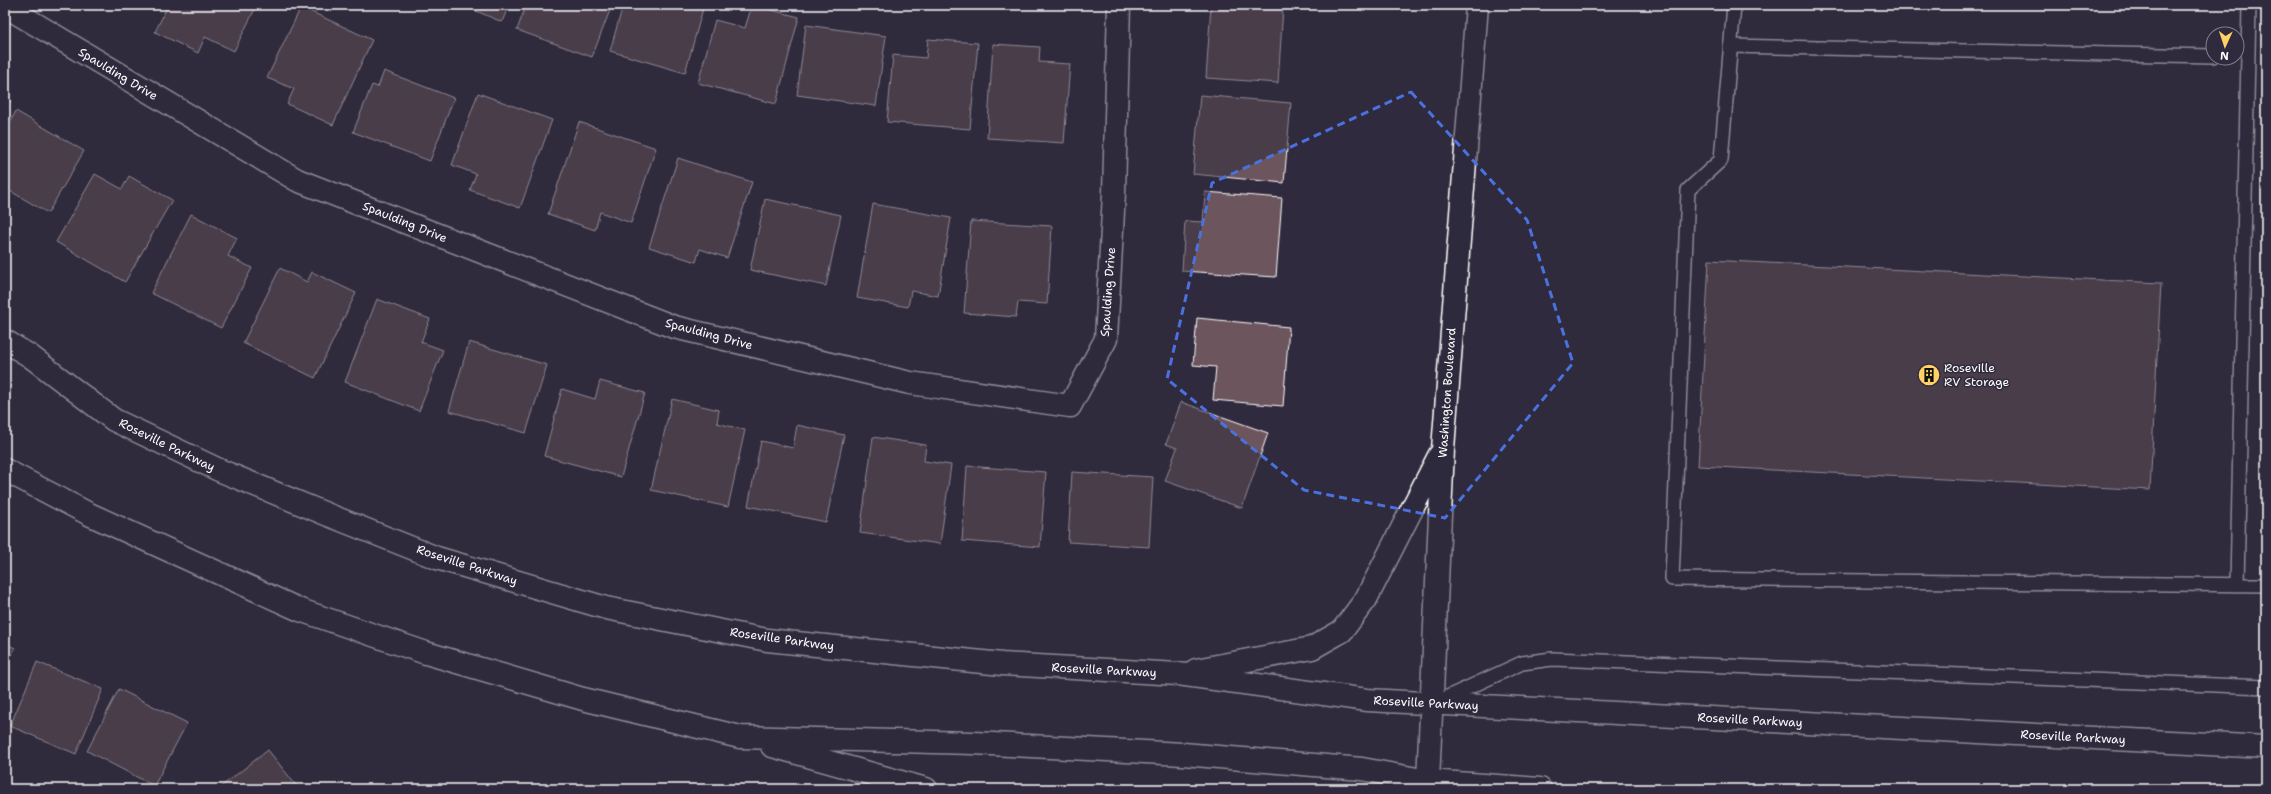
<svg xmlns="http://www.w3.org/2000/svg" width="2271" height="794" font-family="'Shantell Sans',sans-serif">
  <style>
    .building { fill: #6c555c; stroke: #fff }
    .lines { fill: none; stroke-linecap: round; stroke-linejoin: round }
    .lane-casing { stroke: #fff; stroke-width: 16 }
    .street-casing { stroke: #fff; stroke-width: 25 }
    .secondary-casing { stroke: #fff; stroke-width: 25 }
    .lane { stroke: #2f2a3d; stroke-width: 13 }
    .street { stroke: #2f2a3d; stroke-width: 22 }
    .secondary { stroke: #2f2a3d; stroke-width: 22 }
    .marked { fill: none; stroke: #4a71e0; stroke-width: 3; stroke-dasharray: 8 5; stroke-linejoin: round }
    .labels { text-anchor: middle; stroke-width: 3; stroke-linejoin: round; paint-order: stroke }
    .street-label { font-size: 12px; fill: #fff; stroke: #2f2a3d }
    .poi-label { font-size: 12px; fill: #fff; stroke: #2f2a3d; text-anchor: start }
  </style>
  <rect width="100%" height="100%" fill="#2f2a3d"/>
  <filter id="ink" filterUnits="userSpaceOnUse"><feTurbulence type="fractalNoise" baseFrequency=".025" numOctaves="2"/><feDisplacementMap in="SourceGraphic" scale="8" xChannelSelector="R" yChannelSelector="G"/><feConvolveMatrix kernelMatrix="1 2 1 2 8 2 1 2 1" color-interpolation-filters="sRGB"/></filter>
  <g filter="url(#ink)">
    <path class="building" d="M168,5h89l-23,46 -29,-14 -7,16 -43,-21z
      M462,5h47l-7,17z
      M526,5h86l-20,52 -75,-27z
      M623,5h81l-19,68 -75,-22z
      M752,5l47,12 -23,87 -78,-21 17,-63 30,8z
      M1211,5l72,3 -5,75 -72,-5z
      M301,7l71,33 -39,85 -46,-21 7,-15 -27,-11z
      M806,25l80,11 -10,70 -79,-11z
      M928,39l50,4 -8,86 -83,-7 6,-67 33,3z
      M993,44l47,3 -1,15 31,2 -6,79 -77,-5z
      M384,71l70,27 -24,63 -77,-29 19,-47 6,2z
      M478,93l74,27 -32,88 -50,-18 6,-16 -24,-9z
      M1200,95l91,8 -7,80 -91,-9z
      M5,97l6,4 -6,8z
      M16,111l68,40 -36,62 -43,-25v-57z
      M579,122l77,26 -25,75 -31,-11 -5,18 -47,-16z
      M678,158l74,24 -25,76 -27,-9 -4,13 -47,-15z
      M95,174l27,15 7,-13 43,24 -47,82 -69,-40z
      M1205,192l77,6 -6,79 -94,-6 3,-50 18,1z
      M765,199l76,16 -15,71 -76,-16z
      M873,204l78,14 -13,78 -27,-5 -3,16 -51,-9z
      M191,214l46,24 -9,18 24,12 -31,60 -70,-35z
      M971,221l81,5 -5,78 -29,-2 -2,15 -52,-4z
      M1709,260l452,23 -11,207 -452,-24z
      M280,268l27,14 5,-10 44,21 -41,85 -72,-35z
      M377,299l53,20 -9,23 22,8 -24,61 -74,-29z
      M1197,318l92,9 -6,79 -70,-6 3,-33 -23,-2z
      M469,342l78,23 -21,68 -77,-22z
      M600,381l45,12 -24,84 -77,-21 18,-67 33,10z
      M672,399l47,11 -2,13 28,7 -17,77 -77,-17z
      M1181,402l87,31 -26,75 -77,-27 12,-33 -11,-4z
      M797,425l47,10 -18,87 -78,-16 13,-65 32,7z
      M873,437l53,8 -2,16 27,4 -11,79 -80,-11z
      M967,466l79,6 -6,75 -78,-6z
      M1072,472l81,5 -4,70 -81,-5z
      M5,643l10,5 -10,18z
      M37,662l66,27 -27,65 -66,-28z
      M119,689l68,34 -33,63 -67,-35z
      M268,750l31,39h-81z"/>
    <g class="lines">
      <g class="lane-casing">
        <path id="lane" d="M1734,5l-13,155 -33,30 -16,389 594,6
          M1730,46l483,10
          M2237,585l12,-580
          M1439,701l83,-38 30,-4 714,28"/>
      </g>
      <g class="street-casing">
        <path id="street" d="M5,6l292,174 377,147 236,56 160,23 36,-67 8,-146 5,-188"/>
      </g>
      <g class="secondary-casing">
        <path id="secondary" d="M5,341l25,15 84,64 105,50 107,44 111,44 169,50 161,32 235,24 176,10 189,26 899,47
          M5,470l84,44 211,96 126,43 157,46 157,38 233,6 210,11 179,15 66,12 112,8
          M1196,670l116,-22 30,-17 24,-32 73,-143
          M772,746l154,43
          M1423,789l5,-8 15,-332 34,-444"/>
      </g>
      <use href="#lane" class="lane"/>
      <use href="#street" class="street"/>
      <use href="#secondary" class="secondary"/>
    </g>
  </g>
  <path d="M0 0H2271V794H0ZM1411,92l116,128 46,143 -128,155 -141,-28 -137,-111 45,-196z" fill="#2f2a3d" fill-opacity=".55" fill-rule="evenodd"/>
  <path class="marked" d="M1411,92l116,128 46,143 -128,155 -141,-28 -137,-111 45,-196z"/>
  <defs>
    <g id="building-disc" transform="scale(1.15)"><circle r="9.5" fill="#ffd166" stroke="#2f2a3d"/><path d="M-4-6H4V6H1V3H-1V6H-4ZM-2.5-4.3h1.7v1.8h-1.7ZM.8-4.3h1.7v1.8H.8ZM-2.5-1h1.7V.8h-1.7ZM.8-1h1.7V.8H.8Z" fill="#111"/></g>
  </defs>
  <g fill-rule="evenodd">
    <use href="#building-disc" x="1929" y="375"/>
  </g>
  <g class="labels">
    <g class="street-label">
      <text transform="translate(118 74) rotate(31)" y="4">Spaulding Drive</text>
      <text transform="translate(405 222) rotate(22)" y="4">Spaulding Drive</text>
      <text transform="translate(1108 292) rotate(-86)" y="4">Spaulding Drive</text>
      <text transform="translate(709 334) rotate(15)" y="4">Spaulding Drive</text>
      <text transform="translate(1447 393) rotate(-86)" y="4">Washington Boulevard</text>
      <text transform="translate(167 445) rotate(26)" y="4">Roseville Parkway</text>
      <text transform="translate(467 565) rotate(18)" y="4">Roseville Parkway</text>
      <text transform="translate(782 639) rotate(8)" y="4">Roseville Parkway</text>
      <text transform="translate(1104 670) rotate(3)" y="4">Roseville Parkway</text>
      <text transform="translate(1426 703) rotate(3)" y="4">Roseville Parkway</text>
      <text transform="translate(1750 720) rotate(3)" y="4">Roseville Parkway</text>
      <text transform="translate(2073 737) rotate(3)" y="4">Roseville Parkway</text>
    </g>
    <g class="poi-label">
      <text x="1944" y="372">Roseville<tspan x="1944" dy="14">RV Storage</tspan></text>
    </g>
  </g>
  <rect width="2271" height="794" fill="none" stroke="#2f2a3d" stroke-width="20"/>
  <rect x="10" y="10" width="2251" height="774" fill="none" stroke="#fff" stroke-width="1.5" filter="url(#ink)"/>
  <g transform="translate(2225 46) rotate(183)"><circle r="19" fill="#2f2a3d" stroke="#827f8b"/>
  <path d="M0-3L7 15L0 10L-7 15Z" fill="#ffd166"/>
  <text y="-6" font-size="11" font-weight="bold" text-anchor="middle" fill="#ffffff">N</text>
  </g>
</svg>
